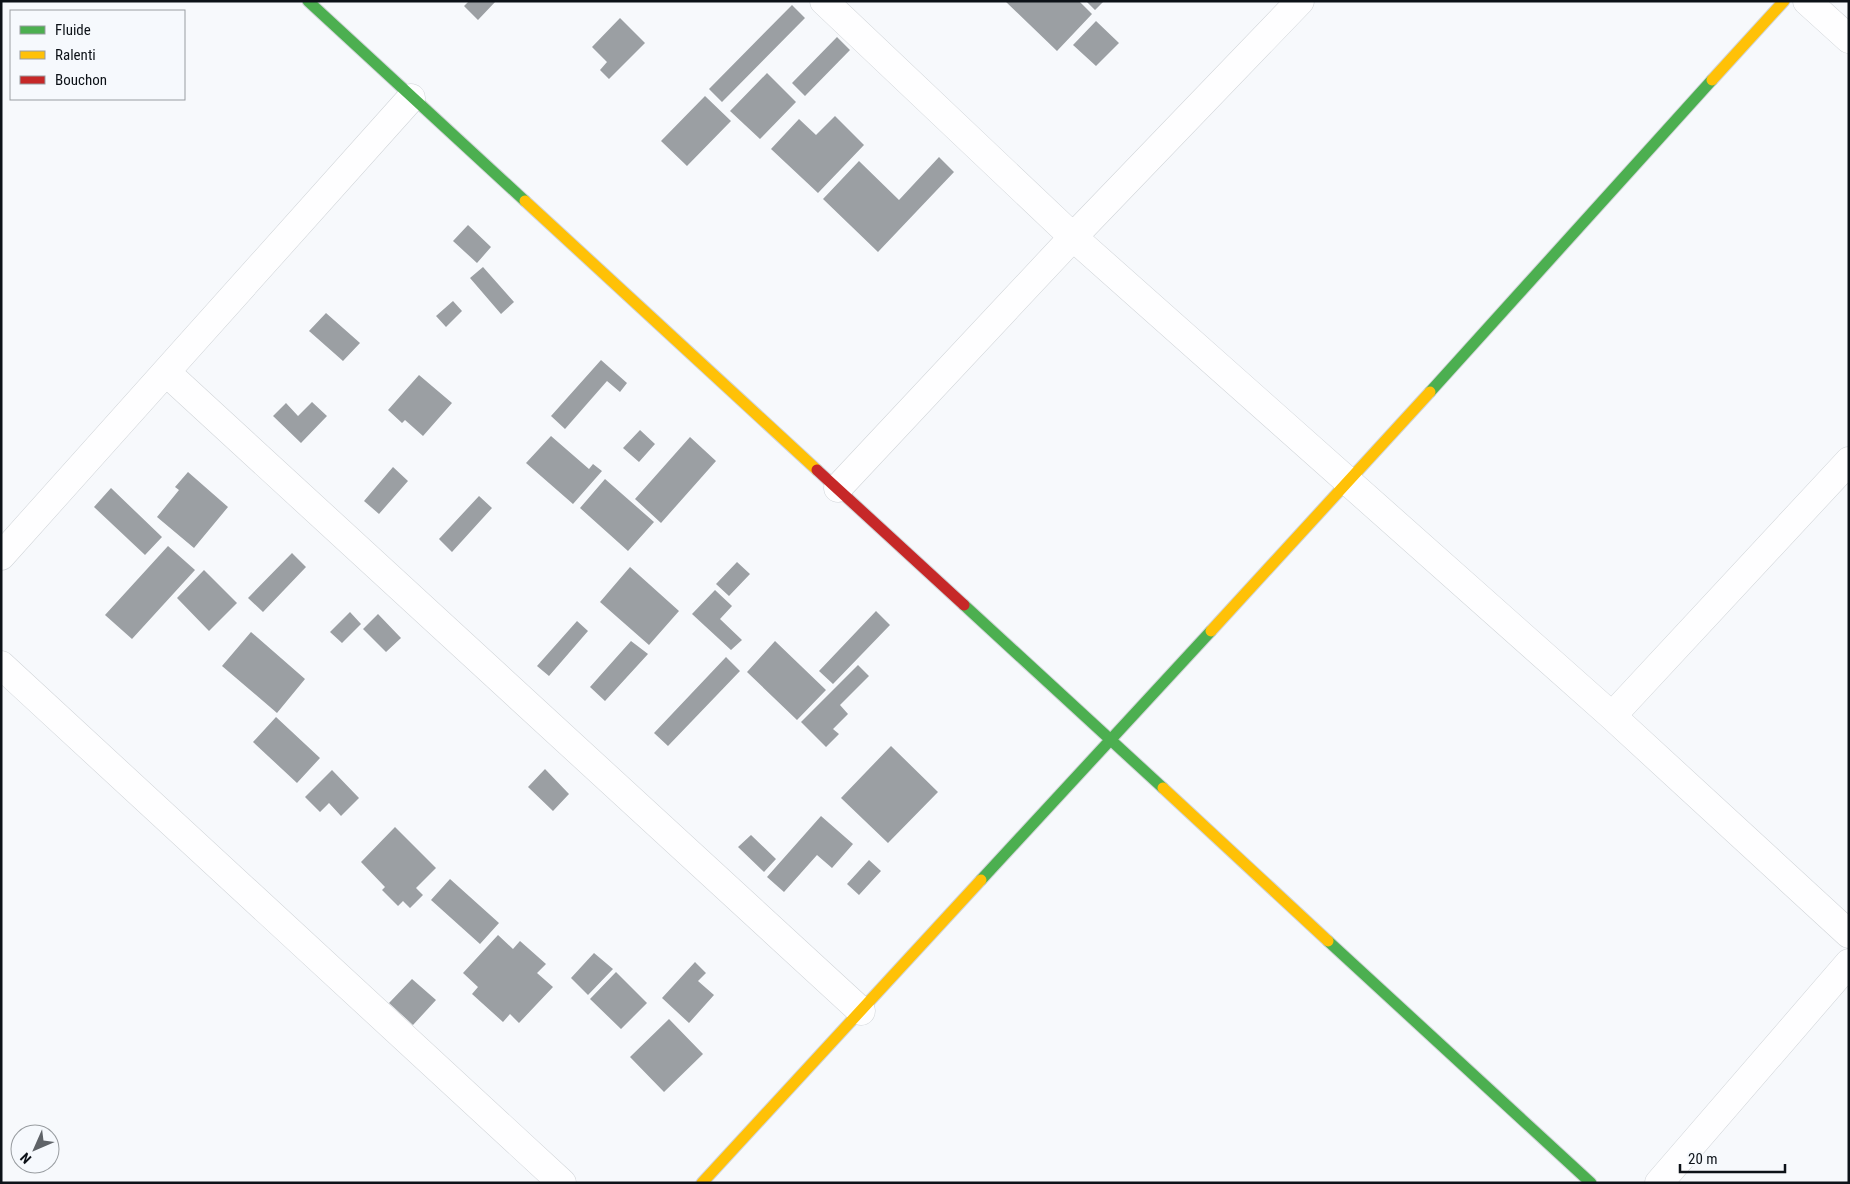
<svg xmlns="http://www.w3.org/2000/svg" width="1850" height="1184" font-family="'Roboto Condensed',sans-serif">
  <style>
    .building { fill: #9b9fa3 }
    .lines { fill: none; stroke-linecap: round; stroke-linejoin: round }
    .street-casing { stroke: #d0d4d8; stroke-width: 29 }
    .fast-casing { stroke: #d0d4d8; stroke-width: 13 }
    .slow-casing { stroke: #d0d4d8; stroke-width: 13 }
    .jam-casing { stroke: #d0d4d8; stroke-width: 13 }
    .street { stroke: #fefeff; stroke-width: 28 }
    .fast { stroke: #4caf50; stroke-width: 11 }
    .slow { stroke: #ffc107; stroke-width: 11 }
    .jam { stroke: #c62828; stroke-width: 11 }
  </style>
  <rect width="100%" height="100%" fill="#f7f9fc"/>
  <path class="building" d="M469,1h27l-18,19 -14,-14z
    M1005,1h74l13,13 -35,37z
    M1086,1h18l-9,9z
    M792,5l13,13 -83,84 -13,-13z
    M620,18l25,25 -36,36 -9,-9 7,-8 -15,-15z
    M1096,21l23,22 -23,23 -23,-21z
    M837,37l13,13 -45,46 -13,-13z
    M767,73l29,29 -36,37 -30,-28z
    M705,96l26,25 -44,45 -26,-25z
    M835,116l29,29 -46,48 -47,-44 28,-30 17,16z
    M939,157l15,15 -76,80 -55,-53 36,-38 40,39z
    M468,225l23,22 -14,16 -24,-22z
    M483,267l31,35 -13,12 -31,-36z
    M453,301l9,10 -16,16 -10,-11z
    M326,313l34,30 -17,18 -34,-30z
    M601,360l26,23 -7,9 -13,-11 -42,48 -14,-13z
    M419,375l33,28 -29,33 -18,-16 -3,3 -14,-13z
    M312,402l15,14 -26,27 -28,-27 13,-13 12,13z
    M640,430l15,14 -16,18 -16,-14z
    M551,436l38,33 4,-5 9,7 -29,33 -47,-41z
    M690,437l26,24 -55,62 -26,-24z
    M393,467l15,14 -29,33 -15,-13z
    M188,472l40,35 -34,41 -37,-31 22,-27 -4,-3z
    M605,479l49,43 -26,29 -48,-43z
    M111,488l51,49 -17,18 -51,-48z
    M479,496l13,12 -40,44 -13,-13z
    M168,546l27,24 -63,69 -27,-24z
    M292,553l14,14 -43,45 -15,-14z
    M737,562l13,12 -21,22 -13,-12z
    M630,567l49,44 -30,34 -49,-43z
    M204,570l33,33 -28,28 -32,-33z
    M715,590l17,16 -12,13 22,21 -11,10 -39,-36z
    M876,611l14,14 -57,59 -14,-13z
    M350,612l11,12 -19,19 -12,-11z
    M378,614l23,24 -15,14 -23,-23z
    M577,621l11,10 -39,45 -12,-10z
    M251,632l54,47 -28,34 -55,-47z
    M631,641l17,13 -43,47 -15,-14z
    M775,641l51,49 -29,30 -50,-48z
    M726,657l14,14 -72,75 -14,-13z
    M858,665l11,11 -29,29 8,9 -15,15 6,5 -13,13 -25,-25z
    M276,717l44,41 -23,25 -44,-41z
    M891,746l47,46 -50,51 -47,-45z
    M545,769l24,25 -16,17 -25,-24z
    M332,770l27,28 -18,18 -12,-13 -9,9 -15,-15z
    M821,816l32,28 -21,24 -15,-13 -33,37 -17,-15z
    M395,827l41,41 -20,20 7,7 -13,13 -7,-7 -5,5 -16,-16 3,-3 -24,-25z
    M751,835l25,24 -12,13 -26,-25z
    M869,860l12,11 -22,24 -12,-11z
    M450,879l49,44 -19,21 -49,-44z
    M498,935l15,14 7,-8 26,23 -9,9 16,14 -34,36 -9,-9 -7,8 -31,-28 6,-7 -15,-14z
    M594,953l19,16 -25,26 -17,-17z
    M695,962l11,11 -8,8 16,14 -25,28 -27,-25z
    M616,972l31,31 -26,26 -31,-30z
    M412,979l24,21 -23,25 -24,-22z
    M669,1019l34,35 -39,38 -34,-35z"/>
  <g class="lines">
    <g class="street-casing">
      <path id="street" d="M824,1l249,236 539,479 237,218
        M1807,1l42,38
        M166,372l695,639
        M838,488l235,-251 227,-236
        M1,556l410,-458
        M1,665l561,518
        M1612,716l237,-255
        M1659,1183l190,-220"/>
    </g>
    <g class="fast-casing">
      <path id="fast" d="M308,1l217,200
        M1430,392l282,-312
        M964,605l199,183
        M981,880l230,-249
        M1328,941l263,242"/>
    </g>
    <g class="slow-casing">
      <path id="slow" d="M1712,80l72,-79
        M525,201l292,269
        M1211,631l219,-239
        M1163,788l165,153
        M702,1183l279,-303"/>
    </g>
    <g class="jam-casing">
      <path id="jam" d="M817,470l147,135"/>
    </g>
    <use href="#street" class="street"/>
    <use href="#fast" class="fast"/>
    <use href="#slow" class="slow"/>
    <use href="#jam" class="jam"/>
  </g>
  <rect width="1850" height="1184" fill="none" stroke="#0d1218" stroke-width="5"/>
  <rect x="10" y="10" width="175" height="90" fill="#f6f9fd" stroke="#999da1"/>
  <rect x="20" y="26" width="25" height="8" fill="#4caf50" stroke="#999da1"/>
  <text x="55" y="35" font-size="15" fill="#0d1218">Fluide</text>
  <rect x="20" y="51" width="25" height="8" fill="#ffc107" stroke="#999da1"/>
  <text x="55" y="60" font-size="15" fill="#0d1218">Ralenti</text>
  <rect x="20" y="76" width="25" height="8" fill="#c62828" stroke="#999da1"/>
  <text x="55" y="85" font-size="15" fill="#0d1218">Bouchon</text>
  <g transform="translate(35 1149) rotate(225)"><circle r="24" fill="#f6f9fd" stroke="#999da1"/>
  <path d="M0-4L9 19L0 12L-9 19Z" fill="#5f6368"/>
  <text y="-8" font-size="14" font-weight="bold" text-anchor="middle" fill="#0d1218">N</text>
  </g>
  <path d="M1680 1164v8h105v-8" fill="none" stroke="#0d1218" stroke-width="2.5"/>
  <text x="1688" y="1164" font-size="15" fill="#0d1218" stroke="#f6f9fd" stroke-width="4" paint-order="stroke">20 m</text>
</svg>
